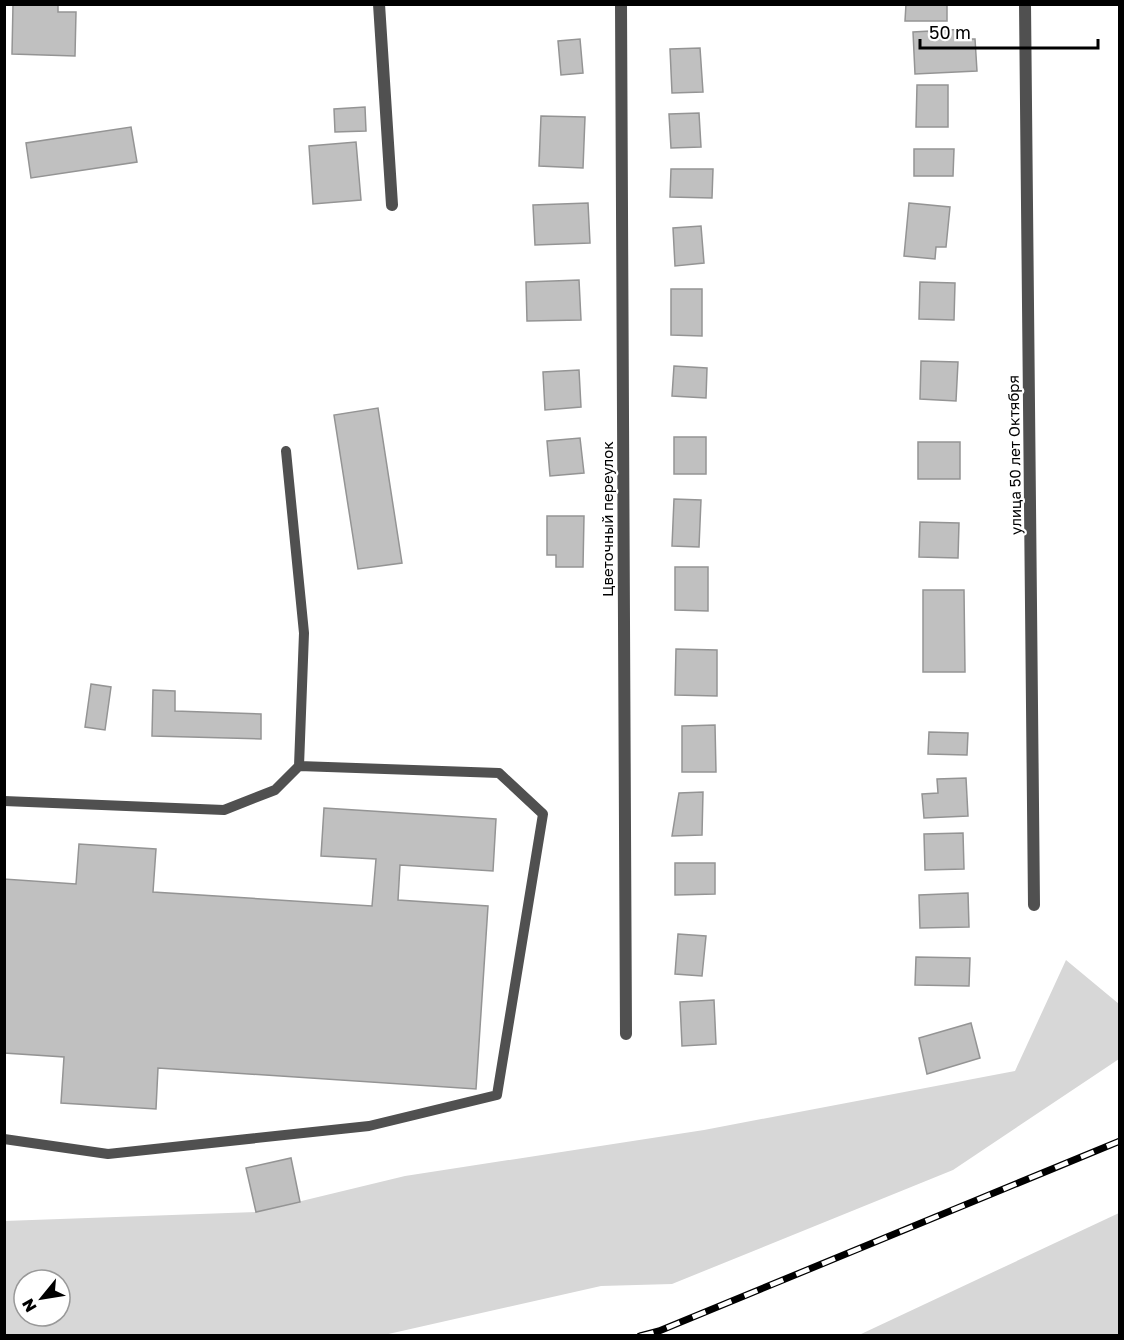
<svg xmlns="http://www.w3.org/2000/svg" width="1124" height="1340" font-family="'Golos Text',sans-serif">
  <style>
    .green { fill: #d7d7d7; fill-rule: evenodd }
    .building { fill: #c0c0c0; stroke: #949494; stroke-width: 1.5 }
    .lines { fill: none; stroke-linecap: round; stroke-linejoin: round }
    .service { stroke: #505050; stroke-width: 10 }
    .minor { stroke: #505050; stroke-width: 12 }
    .rail-casing { stroke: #000; stroke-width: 7 }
    .rail { stroke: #fff; stroke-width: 4.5; stroke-dasharray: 14; stroke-linecap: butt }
    .labels { text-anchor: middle; stroke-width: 4.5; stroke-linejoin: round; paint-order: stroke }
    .street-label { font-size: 15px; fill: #000; stroke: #fff }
  </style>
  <rect width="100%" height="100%" fill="#fff"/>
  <path class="green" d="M1066,960l53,44v55l-166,111 -281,114 -71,2 -217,49h-379l-1,-114 252,-9 149,-36 299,-46 311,-59zM24,1280h36v36h-36z
    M1119,1213v122h-260z"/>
  <path class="building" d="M13,4h45v8h18l-1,44 -63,-2z
    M906,4h41v17h-42z
    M966,29v10h9l2,32 -62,3 -2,-42z
    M580,39l3,34 -22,2 -3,-34z
    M700,48l3,44 -31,1 -2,-44z
    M917,85h31v42h-32z
    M365,107l1,24 -31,1 -1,-23z
    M699,113l2,34 -30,1 -2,-34z
    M541,116l44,1 -2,51 -44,-2z
    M131,127l6,35 -106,16 -5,-35z
    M356,142l5,58 -48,4 -4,-58z
    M914,149h40l-1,27h-39z
    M671,169h42l-1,29 -42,-1z
    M588,203l2,40 -55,2 -2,-40z
    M909,203l41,4 -4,40h-10l-1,12 -31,-3z
    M701,226l3,37 -29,3 -2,-38z
    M579,280l2,40 -54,1 -1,-39z
    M920,282l35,1 -1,37 -35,-1z
    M671,289h31v47l-31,-1z
    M921,361l37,1 -2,39 -36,-2z
    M674,366l33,2 -1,30 -34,-2z
    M579,370l2,37 -36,3 -2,-38z
    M378,408l24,155 -44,6 -24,-154z
    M674,437h32v37h-32z
    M580,438l4,35 -34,3 -3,-35z
    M918,442h42v37h-42z
    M674,499l27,1 -2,47 -27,-1z
    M547,516h37l-1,51h-27v-12h-9z
    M920,522l39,1 -1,35 -39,-1z
    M675,567h33v44l-33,-1z
    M923,590h41l1,82h-42z
    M676,649l41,1v46l-42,-1z
    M91,684l20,3 -6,43 -20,-3z
    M153,690l22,1v20l86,3v25l-109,-3z
    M715,725l1,47h-34v-46z
    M929,732l39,1 -1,22 -39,-1z
    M966,778l2,38 -44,2 -2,-24 16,-1 -1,-14z
    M703,792l-1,43 -30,1 7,-43z
    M324,808l172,11 -3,52 -93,-6 -2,35 90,6 -12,183 -318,-21 -2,41 -95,-6 3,-46 -60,-4v-174l72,5 3,-40 77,5 -3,43 219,14 4,-47 -55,-3z
    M963,833l1,36 -39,1 -1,-36z
    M675,863h40v31l-40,1z
    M968,893l1,34 -49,1 -1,-33z
    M678,934l28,2 -4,40 -27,-2z
    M916,957l54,1 -1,28 -54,-1z
    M714,1000l2,44 -34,2 -2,-44z
    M971,1023l9,35 -53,16 -8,-36z
    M291,1158l9,44 -44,10 -10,-44z"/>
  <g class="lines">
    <path class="service" d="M286,451l18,182 -5,133
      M4,801l220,9 51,-20 24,-24 200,7 44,41 -46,281 -128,31 -261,28 -104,-15"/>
    <path class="minor" d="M379,4l13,201
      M621,4l5,1030
      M1025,4l9,901"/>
    <g class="rail-casing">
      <path id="rail" d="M640,1336l19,-5 461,-190"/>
    </g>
    <use href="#rail" class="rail"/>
  </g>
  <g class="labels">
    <g class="street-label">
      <text transform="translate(1015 455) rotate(-91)" y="5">улица 50 лет Октября</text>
      <text transform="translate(608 519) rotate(-90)" y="5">Цветочный переулок</text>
    </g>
  </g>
  <rect width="1124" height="1340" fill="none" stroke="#000000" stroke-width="12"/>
  <g transform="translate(42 1298) rotate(240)"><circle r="28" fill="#ffffff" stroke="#999999" stroke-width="1.5"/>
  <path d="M0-4.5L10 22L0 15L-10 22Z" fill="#000000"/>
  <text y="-9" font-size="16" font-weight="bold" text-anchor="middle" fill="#000000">N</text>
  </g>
  <path d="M920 39v9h178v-9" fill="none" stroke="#000000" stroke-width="3"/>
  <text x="929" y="39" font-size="18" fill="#000000" stroke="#ffffff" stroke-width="4.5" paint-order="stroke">50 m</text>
</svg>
